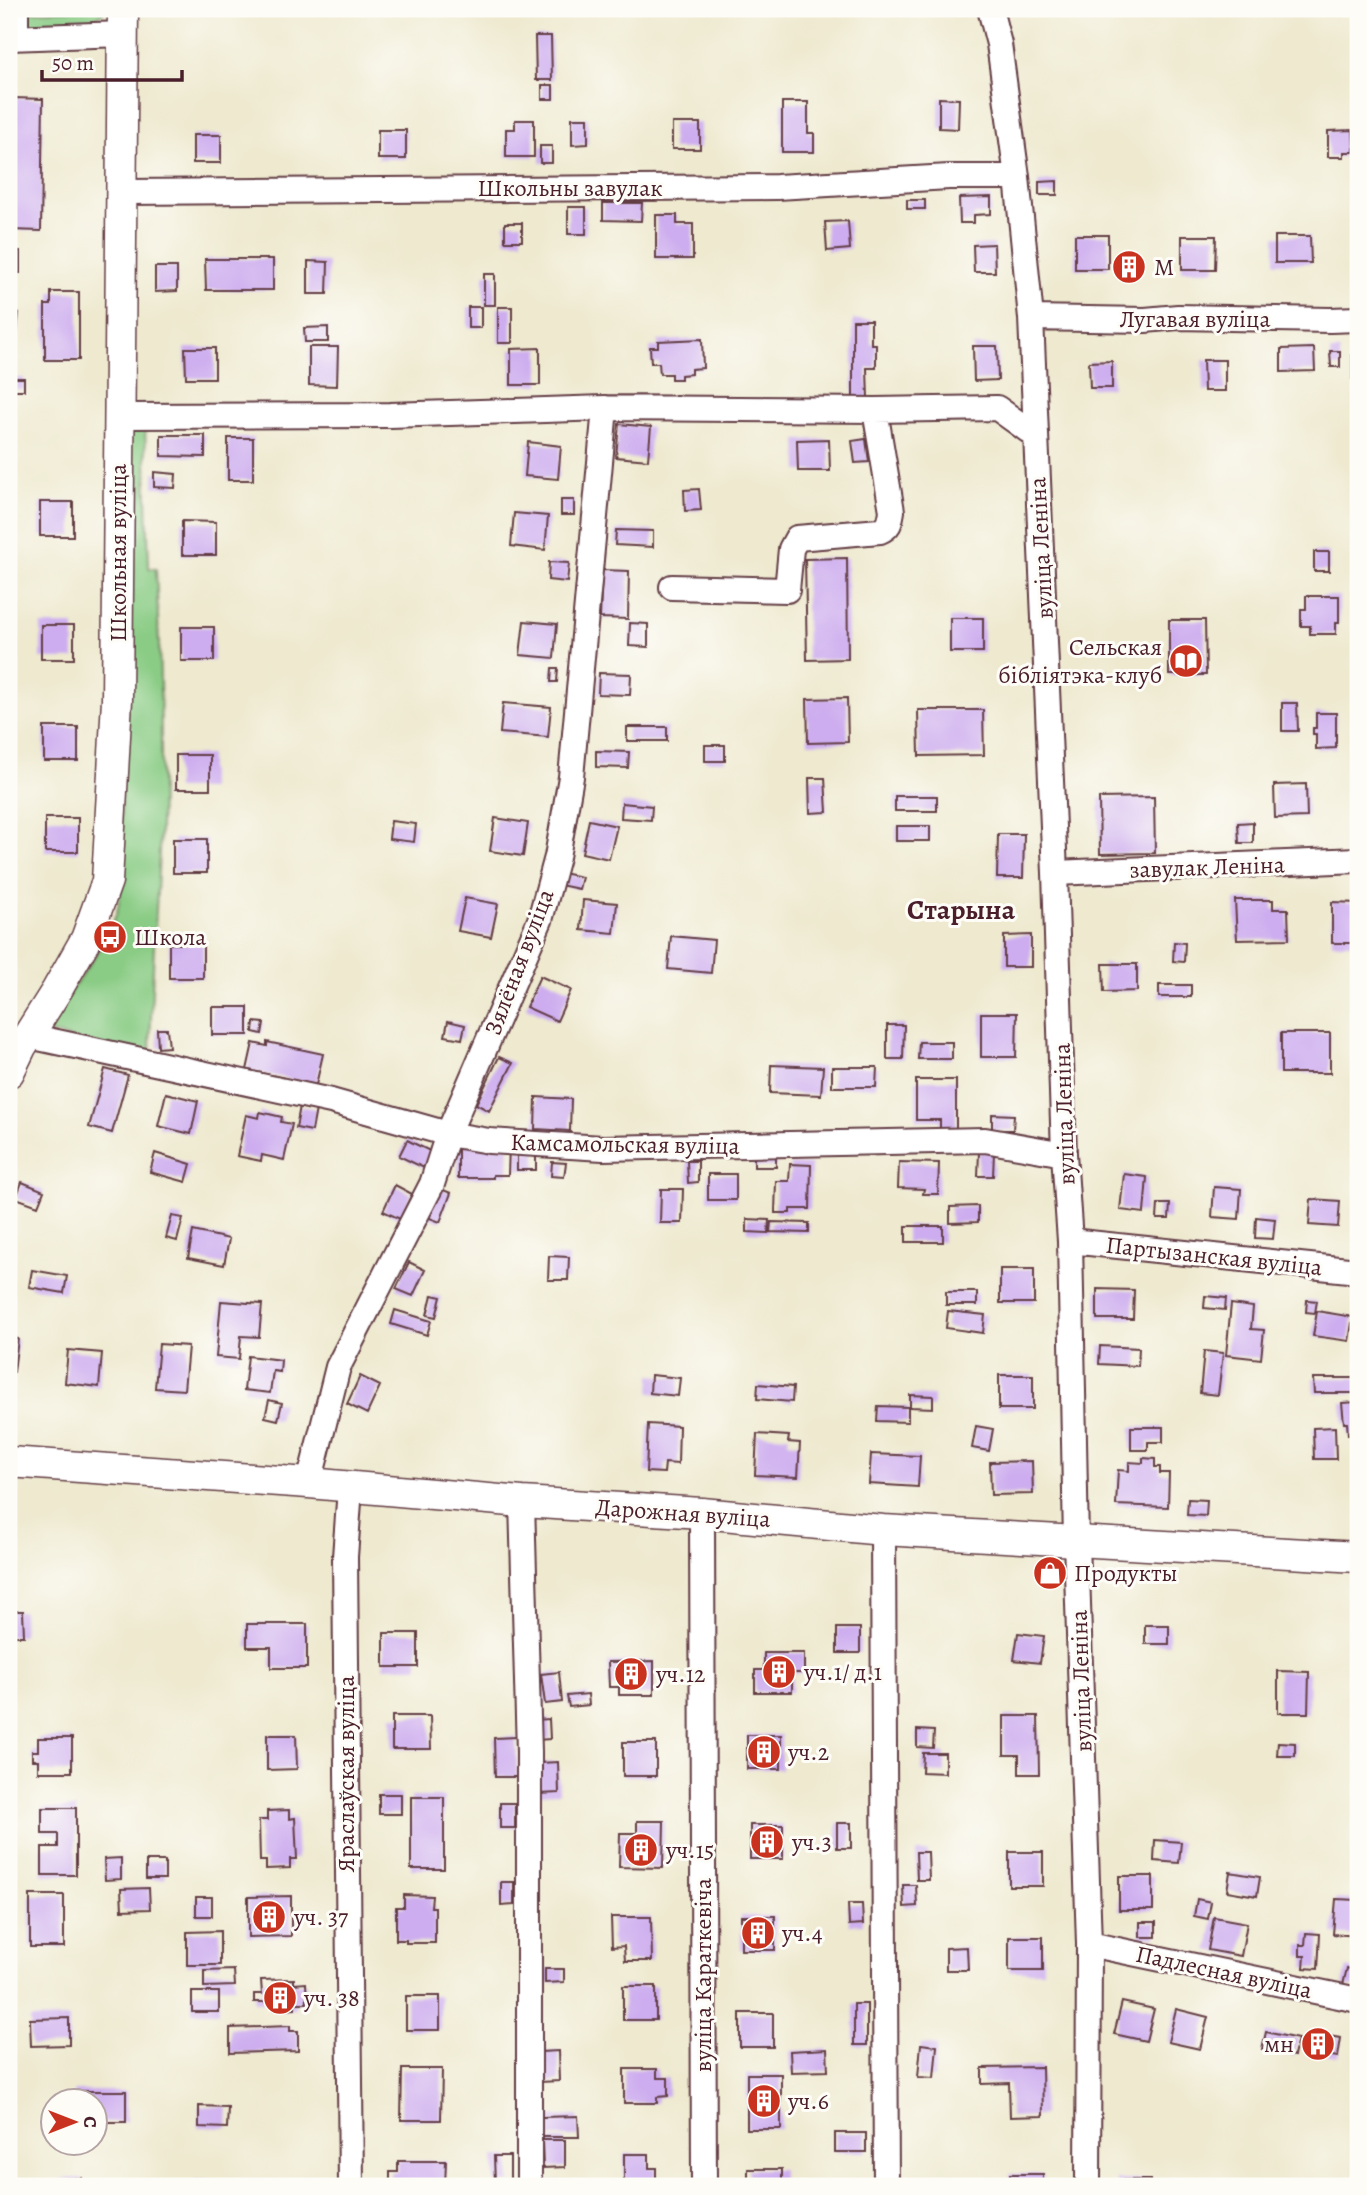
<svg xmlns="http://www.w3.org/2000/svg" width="1367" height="2195" font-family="Alegreya,serif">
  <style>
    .green { fill: #8acc85; stroke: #6a7658; stroke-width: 2 }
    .building { fill: #cdadef }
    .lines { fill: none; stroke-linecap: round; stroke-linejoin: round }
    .minor-casing { stroke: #633d44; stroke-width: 28 }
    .major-casing { stroke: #633d44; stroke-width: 33 }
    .minor { stroke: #fff; stroke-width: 24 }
    .major { stroke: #fff; stroke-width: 30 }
    .labels { text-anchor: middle; stroke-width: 6; stroke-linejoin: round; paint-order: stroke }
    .street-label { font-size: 24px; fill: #4a1f2b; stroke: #fdfcf7 }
    .poi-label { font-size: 24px; fill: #4a1f2b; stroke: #fdfcf7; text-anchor: start }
    .quarter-label { font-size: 28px; font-weight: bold; fill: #4a1f2b; stroke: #fdfcf7 }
  </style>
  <rect width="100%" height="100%" fill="#fdfcf7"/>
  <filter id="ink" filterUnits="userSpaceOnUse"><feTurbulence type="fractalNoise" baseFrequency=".0143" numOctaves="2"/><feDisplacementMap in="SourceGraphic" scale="14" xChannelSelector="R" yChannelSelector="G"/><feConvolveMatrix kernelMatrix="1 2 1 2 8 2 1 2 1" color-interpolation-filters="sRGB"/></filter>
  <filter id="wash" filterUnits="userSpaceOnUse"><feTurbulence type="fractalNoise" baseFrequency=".00686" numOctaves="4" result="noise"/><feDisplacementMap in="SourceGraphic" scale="28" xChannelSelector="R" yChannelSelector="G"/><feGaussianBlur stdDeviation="1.57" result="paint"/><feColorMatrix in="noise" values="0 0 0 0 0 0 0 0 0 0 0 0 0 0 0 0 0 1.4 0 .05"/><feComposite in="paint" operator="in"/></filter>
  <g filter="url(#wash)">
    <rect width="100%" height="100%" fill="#eee9cf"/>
    <path class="green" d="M86,9h20c-14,20 -58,16 -81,16l-1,-13z
      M122,424h23l4,144 7,1c4,87 7,173 4,260 -3,76 -9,152 -10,228l-102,-24 -1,-11c24,-33 54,-67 68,-105 5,-11 5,-25 6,-37z"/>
    <g id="blocks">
      <path class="building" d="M535,36h16l1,44h-16z
        M542,85h11v14h-11z
        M14,98l29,1 -2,132 -30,-1z
        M939,98l20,1 -1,30 -19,-1z
        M782,102h26v31h6v19h-32z
        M572,118h16v26l-16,1z
        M515,120h19v37h-28v-28h9z
        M672,123h28v26h-28z
        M378,130h28v29h-28z
        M1353,130l1,22h-10v5h-16v-26z
        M193,135h28v28h-28z
        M540,146h12v17h-12z
        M1057,181v14h-18v-13z
        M991,197v17l-17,1v8h-14l-1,-25z
        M907,200h18v9h-18z
        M603,203h39l-1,18 -38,-1z
        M568,207h18v27h-18z
        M656,215h21v9h16v35h-37z
        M848,221l2,28 -23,2 -2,-29z
        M505,223h17v18h-17z
        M1075,235h33v34h-33z
        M1182,236h34l-1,34h-33z
        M1275,236h35l1,27h-36z
        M994,244l1,28h-21l-1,-27z
        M9,251h11v22h-11z
        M205,259h68v31h-67z
        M308,261l20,1 -1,32h-19z
        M155,267h22v24l-22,1z
        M484,274h11v31h-11z
        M51,292h28v68h-34v-55h6z
        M468,307h13v21h-13z
        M498,307h14v36h-14z
        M9,312l10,1 -2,20 -8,-1z
        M853,320h18v24h5v24h-9l1,31h-15z
        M328,327v15h-23l-1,-14z
        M702,339l1,29 -12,1v5l-10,1v4h-10v-5h-11l-1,-11h-8l-1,-16h8v-6z
        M973,346h24l1,34 -24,1z
        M1358,346v33h-6v-32z
        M309,347h29l-1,39 -28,-1z
        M185,348h30v30h-29z
        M540,348v37h-29v-36z
        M1314,348l1,23 -34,1v-23z
        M1330,351h10v16h-9z
        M1203,360h22v31h-21z
        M1112,361v27h-22l-1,-26z
        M9,378h15v12h-15z
        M619,424l32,3 -3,33 -32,-3z
        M161,435h44v22l-44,-1z
        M228,438h25v42h-25z
        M829,439l1,32h-32l-1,-31z
        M866,439l3,23 -14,1 -3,-22z
        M528,442l33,4 -3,33 -33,-3z
        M154,472l22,2 -1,14 -21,-1z
        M699,489l2,21 -16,1 -1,-21z
        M561,500h13v15h-13z
        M40,502h33v34h-33z
        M514,513l34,3 -3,34 -34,-4z
        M182,521l34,1v33h-34z
        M616,530l37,1v16l-38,-2z
        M1314,552h15v19h-15z
        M847,558l1,101 -41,1 -2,-101z
        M549,562l20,1 -2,19 -19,-2z
        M602,570l27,1 -1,48 -28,-1z
        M1306,596h33v27h-3v11h-26v-8h-9v-17h5z
        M950,618h33v34h-33z
        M1169,620h36l1,55h-37z
        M524,621l33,3 -3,34 -34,-3z
        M630,623l18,1v23l-19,-1z
        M41,625h33v34h-33z
        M181,627h33v34h-33z
        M552,668h6l-1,14h-6z
        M599,673l32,1 -1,21 -32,-1z
        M847,698l1,44 -40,1 -1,-44z
        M503,703l48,4 -3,30 -48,-4z
        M1282,703h15l1,28h-16z
        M918,710h65l1,45 -65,1z
        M1316,713h20v35l-20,1v-15h-3v-6h3z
        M44,727h34v34h-34z
        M627,727h40v14h-40z
        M705,745h20v16h-20z
        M596,751l33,1 -1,16 -32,-1z
        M176,755h34v34h-34z
        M809,778h16l2,34 -17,1z
        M1306,784l1,33 -32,1 -1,-33z
        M895,796h42v15h-42z
        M1154,797l1,56 -55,1 -1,-56z
        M622,803l30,3 -1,14 -30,-2z
        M45,818h33v34h-33z
        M495,818l33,5 -5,33 -33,-5z
        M589,820l28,6 -8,33 -27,-6z
        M391,821l25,3 -2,18 -25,-3z
        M1253,822v21h-14l-1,-20z
        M896,826h34v15h-34z
        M998,834h26l-1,44h-26z
        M173,839h34v34h-34z
        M562,873l20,4 -3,12 -19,-4z
        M465,898l33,6 -7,33 -33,-6z
        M583,900l34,3 -3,30 -33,-3z
        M1235,900h38v9h15l1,30 -52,1z
        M1332,902l26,1v40h-26z
        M1031,935v32h-27v-31z
        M671,936l43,4 -3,33 -43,-4z
        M1174,942l11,1 -1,19 -11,-1z
        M169,944h34v34h-34z
        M1103,964h34v27l-33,1z
        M540,976l31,14 -14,31 -31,-14z
        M1159,985h32v12h-32z
        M212,1007h36v28h-36z
        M981,1013h36l-1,44h-35z
        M448,1021l17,4 -3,14 -17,-3z
        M254,1022l10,1 -2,11 -9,-2z
        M887,1025h17l-1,34h-16z
        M157,1029h10l2,18 -11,1z
        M1281,1033h49v40h-49z
        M267,1042l56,12 -7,31 -69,-15 6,-27 14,3z
        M919,1042h33v17h-34z
        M499,1057l14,6 -24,48 -13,-7z
        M771,1065l52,2 -2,28 -51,-2z
        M832,1067h45l-1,20h-44z
        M105,1069l23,6 -16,58 -23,-6z
        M916,1080h40v48h-16v-8h-24z
        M166,1093l32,8 -7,33 -33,-8z
        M536,1097l35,2 -1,32 -35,-2z
        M300,1106l16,3 -4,22 -16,-3z
        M260,1112l22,5 -1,5 11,2 -8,36 -22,-5 -1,6 -24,-5 9,-41 13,3z
        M992,1114l22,1 -1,15h-21z
        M407,1140l25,12 -8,16 -25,-12z
        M458,1145l51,1 -1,29h-15v3h-35z
        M754,1148l22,1v18h-22z
        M536,1150v20h-19v-19z
        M979,1152h15l-1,24h-15z
        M155,1153l36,11 -5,18 -36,-10z
        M687,1161h11v21l-10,1z
        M552,1162l14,1 -2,14 -13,-1z
        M899,1162l40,1 -1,31h-15l1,-5 -26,-1z
        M790,1164l21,1 -1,44h-20v4h-15l1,-32h13z
        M708,1174h28v26h-28z
        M1124,1174l23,3 -3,36 -24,-3z
        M22,1182l22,9 -6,15 -22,-8z
        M395,1185l17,9 -12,25 -17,-8z
        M1214,1187l27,2 -2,30 -27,-2z
        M438,1188l13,5 -11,29 -13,-5z
        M661,1189h22l-1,34h-22z
        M1311,1199l29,2 -2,26 -29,-2z
        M1158,1204h12l-1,15h-12z
        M978,1206v16l-28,1v-16z
        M172,1216l11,2 -6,23 -11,-3z
        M1256,1217l19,2 -2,20 -18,-1z
        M747,1219l22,1 -1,13 -21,-1z
        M771,1222l38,1v10l-39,-1z
        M906,1226h37v16h-37z
        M193,1231l36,8 -5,26 -36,-7z
        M549,1256l20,1 -1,23h-20z
        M409,1262l16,8 -12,26 -17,-7z
        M1000,1269h34v34h-34z
        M32,1270l35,6 -3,17 -35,-6z
        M1097,1289l37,1 -1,29h-36z
        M946,1292h31v13h-31z
        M432,1295l9,2 -5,20 -9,-2z
        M1205,1296l21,2 -1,12 -21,-2z
        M1307,1300l10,1 -2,12 -9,-1z
        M221,1301l41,3 -3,33 -18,-1 -2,23 -23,-2z
        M1231,1304l22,3 -2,22 13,1 -3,29 -35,-4z
        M395,1310l36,11 -4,14 -36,-11z
        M948,1311l37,4 -2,18 -37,-5z
        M1317,1311l36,6 -4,24 -36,-5z
        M9,1338l9,1 -4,33h-5z
        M159,1344l29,2 -4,44 -29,-2z
        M1100,1346l39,2 -1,18 -39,-2z
        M68,1350l34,3 -3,34 -34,-4z
        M1204,1351l19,2 -5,42 -18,-2z
        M248,1356l33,4 -1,12 -7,-1 -3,22 -26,-3z
        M651,1375l29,3 -2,18 -28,-3z
        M999,1375h34v34h-34z
        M360,1376l20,10 -13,28 -20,-10z
        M1313,1378h45v15h-44z
        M758,1384l35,3 -1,15 -35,-3z
        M910,1395l23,1v12l-23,-1z
        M269,1400l13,3 -4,17 -13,-3z
        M1358,1402v33h-10l-1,-12h-3l-2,-20z
        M878,1406l30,1v15l-31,-1z
        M648,1424l31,2 -1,38 -13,-1 -1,10 -18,-1z
        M976,1426l17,3 -4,22 -17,-3z
        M1131,1427h32v15h-15v8h-17z
        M1335,1427l1,32h-22l-1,-31z
        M757,1434l32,2 -1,6 12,1 -2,34 -43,-2z
        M871,1454l49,2 -2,31 -49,-3z
        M1143,1458l12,1v8h5v6h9l-1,34 -52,-2 2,-35 11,1v-9l14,1z
        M1032,1461l1,33 -42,1 -1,-33z
        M1188,1499l19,1 -1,16 -19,-1z
        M9,1611h14l1,25h-15z
        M247,1624h60v44h-36v-21h-24z
        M1145,1625h24v19h-24z
        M837,1628h23v25h-23z
        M384,1633h34v34h-34z
        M1018,1633l26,3 -4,27 -26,-3z
        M764,1653h40v20h-12v19h-37v-22h9z
        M654,1661v34h-35v-8h-10l-1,-25z
        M1278,1671l31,1 -1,41h-30z
        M559,1672l3,30 -17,2 -4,-30z
        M588,1694l1,11 -20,2 -2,-11z
        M392,1716h38l1,33h-39z
        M1004,1716h34l1,58h-20v-19h-15z
        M549,1719l1,20 -13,1 -1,-20z
        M917,1730l17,1 -1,17 -16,-1z
        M267,1735h29l1,34 -30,1z
        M747,1735h34v34h-34z
        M516,1737l1,40h-22l-1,-39z
        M38,1738h34v34h-34v-12h-6v-9h6z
        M623,1742h33v34h-33z
        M1278,1742l17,1v13h-18z
        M923,1753h22v20l-23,-1z
        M558,1762l1,31 -19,1 -1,-31z
        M379,1794h22v20h-22z
        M411,1797h33v72h-33z
        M500,1803h15v25h-15z
        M42,1808h34v67h-34v-28h16v-13h-16z
        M289,1810v9l6,-1 2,41h-7v9l-24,1v-8h-6l-1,-41h8v-9z
        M637,1821h27l-1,47 -44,-1 1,-34h17z
        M837,1823h14v25h-14z
        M750,1825h33v34h-33z
        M1155,1840l26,2 -2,21 -25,-2z
        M916,1852h12l1,28h-12z
        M1009,1852h34v34h-34z
        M121,1858v21l-16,1 -1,-21z
        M146,1861h19v18h-19z
        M1230,1872l30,5 -3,19 -30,-5z
        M1119,1876h34v34h-34z
        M501,1882h13v23l-13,1z
        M903,1885h13l1,21 -13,1z
        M149,1888l1,21 -28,1 -1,-21z
        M30,1895h34v52h-34z
        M404,1895l28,1 -1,11h4v36h-29v-3h-10v-33h8z
        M291,1896v40l-43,1v-40z
        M196,1897h16v19h-16z
        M1197,1899l14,3 -3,17 -14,-3z
        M1336,1899l22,1v36l-25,-2z
        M848,1904h14l1,20 -14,1z
        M741,1916h34v34h-34z
        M611,1917h40l1,44h-27l-1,-15 -12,1z
        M1214,1917l33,6 -6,33 -33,-6z
        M1140,1922h16v15h-16z
        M220,1931v34h-33v-33z
        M1306,1933l14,1 -2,35 -14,-1 1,-12h-5v-11h5z
        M1009,1937h34v34h-34z
        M967,1947l1,23h-22v-22z
        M1347,1968l10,3 -4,16 -10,-2z
        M545,1969h19v13l-19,1z
        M234,1970l1,16 -31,1v-16z
        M294,1979v5l12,-1 1,20h-12v6l-21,1v-8h-20v-8h8l-1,-14z
        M623,1986h33v34h-33z
        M192,1992h27v20h-27z
        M406,1996h34v34h-34z
        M1122,2002l32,7 -8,32 -32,-7z
        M854,2004h13v41h-13z
        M1176,2009l32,8 -8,32 -32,-7z
        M740,2013h33v34h-33z
        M69,2018v27l-38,1 -1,-27z
        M290,2026v5h8v20l-68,2v-25z
        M1266,2032l32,7 -4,17 -32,-7z
        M1329,2036l12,2 -3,19 -12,-2z
        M1316,2037l7,1 -3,13 -7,-1z
        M921,2044l16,2 -3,32 -16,-1z
        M827,2049l1,22 -37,1 -1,-21z
        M558,2051l1,30 -19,1v-30z
        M1042,2067l1,49 -33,1 -1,-34 -27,1v-16z
        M402,2069h40l-1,51h-40z
        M624,2069h33v9h11v18l-11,1v6h-33z
        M747,2074h34v55h-34z
        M74,2091h52v31h-32v-22h-20z
        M199,2106l29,1 -1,21 -28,-1z
        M578,2116l1,21h-37v-20z
        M835,2133h31v19h-31z
        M542,2140h23v27l-22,1z
        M624,2154h25v14h7v15h-6l-1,3h-25z
        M494,2156h16v27h-15z
        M398,2161h48l-1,25h-47v-5h-8v-9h8z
        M748,2169h34v17h-34z
        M1010,2174h33v12h-33z
        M82,2178v8h-21v-7z
        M194,2180h20v6h-20z
        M287,2180h22v6h-22z
        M1117,2180h33v6h-33z
        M544,2181h29v5h-29z
        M133,2183h25v3h-25z"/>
    </g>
  </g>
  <g filter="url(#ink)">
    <use href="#blocks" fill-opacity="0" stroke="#633d44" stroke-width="2"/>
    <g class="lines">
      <g class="minor-casing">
        <path id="minor" d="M16,9v29
          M990,9l9,35 18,133 14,141 24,555 9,281 6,87 6,300 13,403 -1,242
          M9,38l114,-4
          M123,192l654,-5 172,-10h68
          M1031,318l114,2 33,-3 152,3 28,-1
          M119,416l271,-1 215,-7 270,2 122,-2 39,28
          M672,587l115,3 4,-41 6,-11 83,-7c10,-4 10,-9 12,-20l-17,-101
          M1055,873l303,-13
          M29,1036l302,65 117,33 41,7 114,7 382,-8 79,14
          M1070,1241l288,30
          M309,1483l29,-116 94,-183 16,-50 92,-214 17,-63 14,-80 34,-369
          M350,1488l-5,69 6,629
          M522,1502l7,250v434
          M702,1513l2,673
          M883,1530l3,656
          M1089,1944l269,56"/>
      </g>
      <g class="major-casing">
        <path id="major" d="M9,1072l12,-25 36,-57 29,-51 21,-58 10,-181 6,-691
          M9,1462l300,21 213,19 180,11 181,17 475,27"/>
      </g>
      <use href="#minor" class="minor"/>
      <use href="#major" class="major"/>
    </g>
  </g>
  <defs>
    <g id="building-disc" transform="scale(1.75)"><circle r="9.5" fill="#c8321e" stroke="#fdfcf7"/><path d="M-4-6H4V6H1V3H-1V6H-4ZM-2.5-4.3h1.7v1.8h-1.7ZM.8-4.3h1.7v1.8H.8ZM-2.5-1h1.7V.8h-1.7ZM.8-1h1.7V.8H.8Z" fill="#fff"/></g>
    <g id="library-disc" transform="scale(1.75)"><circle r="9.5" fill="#c8321e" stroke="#fdfcf7"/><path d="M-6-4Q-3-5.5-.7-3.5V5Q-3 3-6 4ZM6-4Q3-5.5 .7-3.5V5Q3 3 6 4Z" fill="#fff"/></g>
    <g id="bus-disc" transform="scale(1.75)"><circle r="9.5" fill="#c8321e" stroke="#fdfcf7"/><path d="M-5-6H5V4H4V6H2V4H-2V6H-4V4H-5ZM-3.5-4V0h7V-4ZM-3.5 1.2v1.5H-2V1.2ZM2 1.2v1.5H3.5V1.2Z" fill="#fff"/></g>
    <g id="shop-disc" transform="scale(1.75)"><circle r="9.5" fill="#c8321e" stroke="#fdfcf7"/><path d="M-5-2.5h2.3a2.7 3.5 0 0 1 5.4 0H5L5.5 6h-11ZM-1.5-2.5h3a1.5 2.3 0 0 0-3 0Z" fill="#fff"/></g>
  </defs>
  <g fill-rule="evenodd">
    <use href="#building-disc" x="1129" y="267"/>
    <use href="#library-disc" x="1186" y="661"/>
    <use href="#bus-disc" x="110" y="937"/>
    <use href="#shop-disc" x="1050" y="1573"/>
    <use href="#building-disc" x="779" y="1672"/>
    <use href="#building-disc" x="631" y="1674"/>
    <use href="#building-disc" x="764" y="1752"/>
    <use href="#building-disc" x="767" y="1842"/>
    <use href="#building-disc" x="641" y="1850"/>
    <use href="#building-disc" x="269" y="1917"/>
    <use href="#building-disc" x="758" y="1933"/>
    <use href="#building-disc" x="280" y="1998"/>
    <use href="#building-disc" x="1318" y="2044"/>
    <use href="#building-disc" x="764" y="2101"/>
  </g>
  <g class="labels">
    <g class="street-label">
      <text x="570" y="196">Школьны завулак</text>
      <text x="1195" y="327">Лугавая вуліца</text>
      <text transform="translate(1041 548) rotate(-93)" y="8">вуліца Леніна</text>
      <text transform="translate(118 553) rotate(-90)" y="8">Школьная вуліца</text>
      <text transform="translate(1207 867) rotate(-2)" y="8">завулак Леніна</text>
      <text transform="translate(519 962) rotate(-69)" y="8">Зялёная вуліца</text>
      <text transform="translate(1064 1114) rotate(-92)" y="8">вуліца Леніна</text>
      <text transform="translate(625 1144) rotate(1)" y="8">Камсамольская вуліца</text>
      <text transform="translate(1214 1256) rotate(6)" y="8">Партызанская вуліца</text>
      <text transform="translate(683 1513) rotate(4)" y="8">Дарожная вуліца</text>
      <text transform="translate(1081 1681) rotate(-92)" y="8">вуліца Леніна</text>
      <text transform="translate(346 1774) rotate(-90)" y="8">Яраслаўская вуліца</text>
      <text transform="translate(1224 1972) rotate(12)" y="8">Падлесная вуліца</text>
      <text transform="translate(703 1975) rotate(-90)" y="8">вуліца Караткевіча</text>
    </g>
    <g class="poi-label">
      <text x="1154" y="275">M</text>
      <text x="1162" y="655" text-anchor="end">Сельская<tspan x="1162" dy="28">бібліятэка-клуб</tspan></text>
      <text x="134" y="945">Школа</text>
      <text x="1074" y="1581">Продукты</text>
      <text x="804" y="1680">уч.1/ д.1</text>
      <text x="656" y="1682">уч.12</text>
      <text x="788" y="1760">уч.2</text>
      <text x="792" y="1850">уч.3</text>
      <text x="666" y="1858">уч.15</text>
      <text x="294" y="1925">уч. 37</text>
      <text x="782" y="1941">уч.4</text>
      <text x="304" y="2006">уч. 38</text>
      <text x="1294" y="2052" text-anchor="end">мн</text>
      <text x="788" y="2109">уч.6</text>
    </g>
    <g class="quarter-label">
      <text x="961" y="919">Старына</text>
    </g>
  </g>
  <rect width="1367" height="2195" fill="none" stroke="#fdfcf7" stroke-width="35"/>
  <g transform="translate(74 2122) rotate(90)"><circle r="33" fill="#fdfcf7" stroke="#b5a4a5" stroke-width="2"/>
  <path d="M0-5L12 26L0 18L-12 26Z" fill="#c8321e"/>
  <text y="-10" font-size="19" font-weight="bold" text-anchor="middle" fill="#4a1f2b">С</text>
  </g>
  <path d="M42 70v10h140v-10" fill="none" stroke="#4a1f2b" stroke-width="3.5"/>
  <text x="52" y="70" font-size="21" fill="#4a1f2b" stroke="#fdfcf7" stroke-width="5" paint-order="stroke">50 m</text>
</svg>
